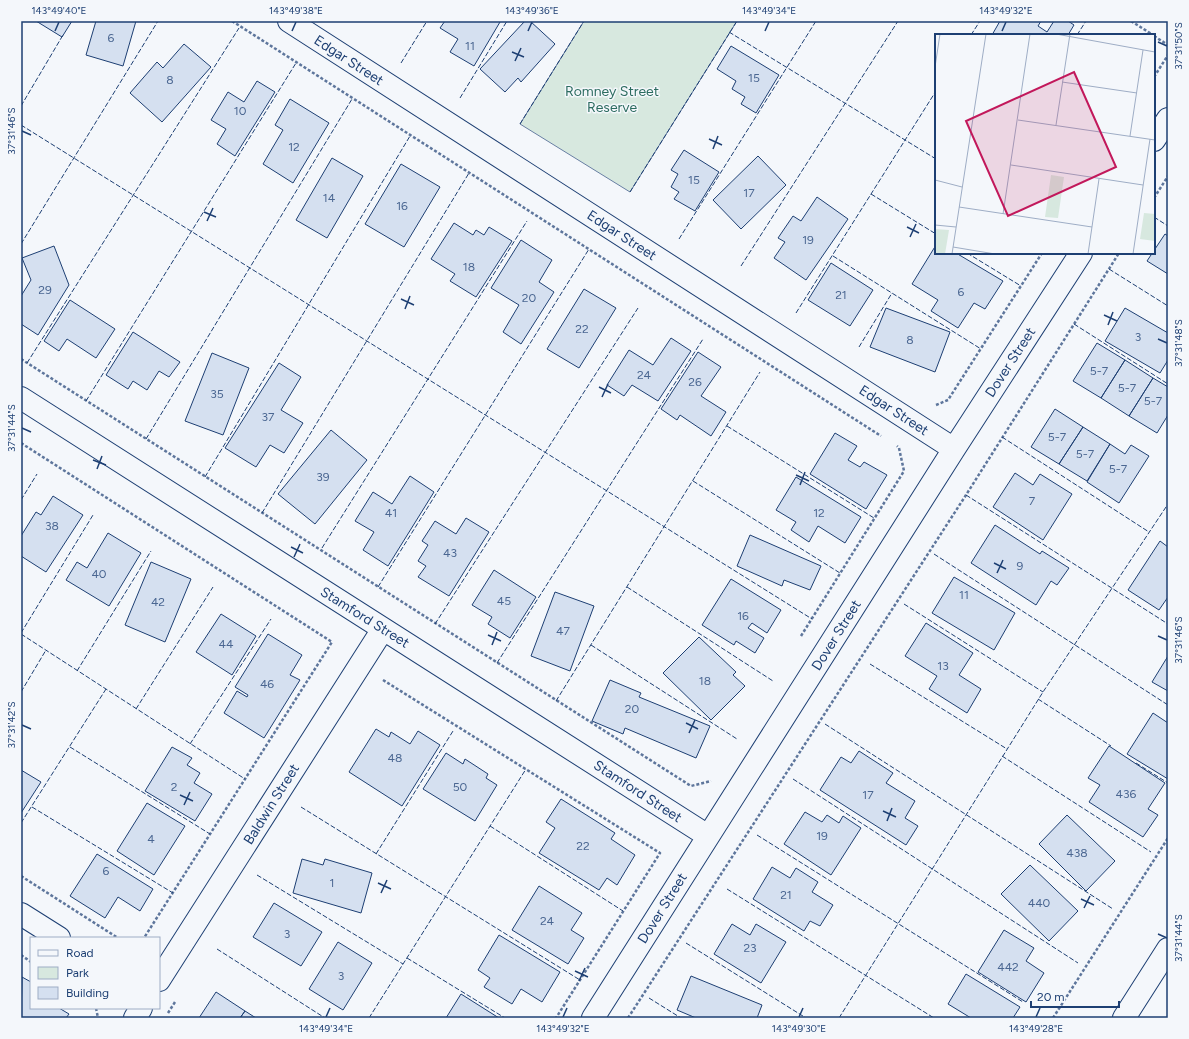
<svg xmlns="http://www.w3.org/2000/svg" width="1189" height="1039" font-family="Figtree,sans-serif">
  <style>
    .green { fill: #d7e8df; stroke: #687fa3 }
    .building { fill: #d5e0f0; stroke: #1d3f73 }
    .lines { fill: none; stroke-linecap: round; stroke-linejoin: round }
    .minor-casing { stroke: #1d3f73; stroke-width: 24 }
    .major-casing { stroke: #1d3f73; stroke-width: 24 }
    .path { stroke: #5e769c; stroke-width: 2.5; stroke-dasharray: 3 2; stroke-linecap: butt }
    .minor { stroke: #f4f7fb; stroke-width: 22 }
    .major { stroke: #f4f7fb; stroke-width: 22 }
    .fence { stroke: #1d3f73; stroke-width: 1; stroke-dasharray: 5 2; stroke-linecap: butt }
    .ticks { fill: none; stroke: #1d3f73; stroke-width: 1.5 }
    .labels { text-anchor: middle; stroke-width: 3; stroke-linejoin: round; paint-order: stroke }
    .number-label { font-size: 12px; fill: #4b6792 }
    .street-label { font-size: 14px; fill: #1d3f73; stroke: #f4f7fb }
    .park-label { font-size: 14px; fill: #2c6c60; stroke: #f4f7fb }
    .inset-road { fill: none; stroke: #9eadc5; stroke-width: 1 }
    .view { fill: #c2185b; fill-opacity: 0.15; stroke: #c2185b; stroke-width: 2 }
    .inset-edge { fill: none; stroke: #1d3f73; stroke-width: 2 }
    .neatline { fill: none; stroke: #1d3f73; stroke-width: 1.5 }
    .ticks-label { font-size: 10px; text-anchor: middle; fill: #1d3f73 }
  </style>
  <rect width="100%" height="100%" fill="#f4f7fb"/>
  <path class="green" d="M584,21h153l-107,171 -110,-68z"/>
  <path class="building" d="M36,21h36l-10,16z
    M96,21h40l-13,45 -37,-11z
    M445,21h54l1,1 -26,44 -24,-14 8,-13 -18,-11z
    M525,21h5l25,23 -34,38 -3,-4 -13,14 -25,-23z
    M1000,21h41l-3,5 9,6 7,-11h14l6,4 -6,10h-76z
    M184,44l27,23 -49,55 -32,-29 27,-31 6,6z
    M731,46l48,29 -23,38 -15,-9 4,-7 -13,-8 4,-8 -19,-12z
    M257,81l18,11 -40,64 -18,-12 9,-15 -15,-9 17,-28 16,10z
    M290,99l39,24 -36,60 -30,-19 20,-34 -8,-5z
    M684,150l35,22 -24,39 -21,-12 5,-7 -8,-5 7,-13 -7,-4z
    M758,156l28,29 -45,44 -28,-29z
    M332,158l31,18 -36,62 -31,-18z
    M401,164l39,23 -36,60 -39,-23z
    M817,197l31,22 -42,61 -32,-22 11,-16 -7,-4 15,-22 8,5z
    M454,223l19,12 3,-5 8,5 5,-8 23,14 -36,56 -26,-16 5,-7 -24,-15z
    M1165,234l3,2v38l-21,-13z
    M521,240l31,20 -13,22 15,10 -33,52 -18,-12 16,-27 -28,-17z
    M936,245v8h20l47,28 -18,28 -11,-6 -16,25 -27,-17 7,-11 -26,-16z
    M54,246l15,39 -31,50 -17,-11v-28l10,-16 -9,-22z
    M831,263l42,27 -23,36 -42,-26z
    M584,289l32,19 -37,60 -32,-19z
    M70,300l45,29 -19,29 -29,-19 -8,12 -15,-10z
    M886,308l64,24 -15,40 -65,-25z
    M1125,308l43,25v27l-8,13 -55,-32z
    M133,332l47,30 -11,15 -10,-6 -12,19 -14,-9 -5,8 -22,-14z
    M671,338l20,13 -33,50 -26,-16 -8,11 -17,-11 22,-35 24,15z
    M1097,343l28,17 -24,38 -28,-17z
    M698,352l23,15 -20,29 25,16 -15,24 -31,-21 -3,5 -16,-11z
    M212,353l37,15 -26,67 -38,-14z
    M1125,360l28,18 -24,38 -28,-18z
    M279,363l22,14 -20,33 22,13 -19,30 -14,-8 -14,22 -31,-19z
    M1153,378l15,9v28l-11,18 -28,-17z
    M1055,409l28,18 -24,37 -28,-17z
    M1083,427l27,17 -23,37 -28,-17z
    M331,430l36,30 -52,64 -37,-30z
    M835,433l22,13 -9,14 12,7 4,-5 23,13 -21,34 -56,-35z
    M1110,444l15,10 6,-9 18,11 -30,47 -32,-21z
    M1015,473l18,12 7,-11 32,20 -29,46 -50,-33z
    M410,476l24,16 -46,74 -25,-16 11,-18 -19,-11 18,-29 19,12z
    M796,477l65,40 -16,26 -27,-17 -9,16 -18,-12 5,-8 -20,-12z
    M53,496l30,19 -37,57 -25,-16v-20l15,-24 5,3z
    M466,518l23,14 -40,64 -31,-19 8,-11 -8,-5 10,-16 -6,-4 13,-20 21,13z
    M995,525l45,29 2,-3 27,17 -12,17 -6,-4 -15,24 -65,-42z
    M108,533l33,20 -32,53 -43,-26 11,-18 10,6z
    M750,535l71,31 -11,24 -26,-10 -2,6 -45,-20z
    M1160,541l8,6v50l-9,13 -31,-20z
    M151,562l40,17 -26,63 -40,-17z
    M494,570l42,27 -26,41 -22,-14 4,-7 -20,-12z
    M954,577l61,36 -21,37 -62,-37z
    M731,579l50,31 -14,23 -15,-10 -4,5 16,10 -9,15 -19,-12 -2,4 -32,-20z
    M555,592l39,14 -24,65 -39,-15z
    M221,614l35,22 -24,39 -36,-23z
    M926,623l47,30 -14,22 22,14 -14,24 -38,-24 8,-13 -32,-20z
    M268,634l34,21 -12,20 10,5 -36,58 -40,-25 13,-22 10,6 1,-2 -13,-8z
    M699,637l37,35 -3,3 12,11 -34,34 -48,-47z
    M1168,656v35l-16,-9z
    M610,680l31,13 -2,4 71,29 -14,32 -71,-30 -2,6 -31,-13z
    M1153,713l15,10v56l-41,-25z
    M376,729l13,8 2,-5 19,12 8,-13 22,14 -38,61 -53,-34z
    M1109,746l56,37 -17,26 10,6 -15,22 -54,-35 11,-17 -12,-7z
    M172,747l20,11 -5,7 13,8 -6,10 18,11 -17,27 -50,-30z
    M859,751l34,22 -7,10 29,18 -10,17 13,8 -12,19 -86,-55 21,-33 10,6z
    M446,753l17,11 2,-5 23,15 -2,4 11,7 -22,36 -52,-32z
    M21,770l20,12 -20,31z
    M561,799l54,34 -4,6 24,16 -18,30 -10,-7 -8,12 -60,-37 16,-25 -9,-6z
    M147,803l38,23 -31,49 -37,-24z
    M805,812l17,10 5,-7 12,8 4,-7 18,12 -30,47 -47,-31z
    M1067,815l48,46 -29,30 -47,-47z
    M97,854l56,35 -13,22 -22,-14 -13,21 -35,-22z
    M302,859l21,6 2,-6 47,14 -11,40 -68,-20z
    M1030,865l48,46 -29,30 -48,-47z
    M772,867l18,11 6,-10 22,14 -6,10 21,13 -13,21 -10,-5 -6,10 -51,-32z
    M539,886l43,27 -11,17 13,8 -16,26 -56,-34z
    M274,903l48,29 -21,34 -48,-29z
    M732,924l18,11 6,-11 30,18 -25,41 -47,-29z
    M1004,930l30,18 -8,13 18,12 -18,29 -48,-30z
    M499,935l61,37 -18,30 -21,-13 -9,15 -28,-17 6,-9 -12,-8z
    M338,942l34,21 -29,47 -34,-21z
    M966,974l54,33 -7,11h-42l-23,-14z
    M691,976l71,29 -5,13h-61l-19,-8z
    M22,977l9,5v26h28l10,6 -3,4h-45z
    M216,992l29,19 -5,7h-41z
    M461,994l38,24h-53z
    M245,1011l11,7h-16z"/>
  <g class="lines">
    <g class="minor-casing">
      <path id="minor" d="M289,21l665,428
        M1154,140l14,-21
        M21,398l687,438
        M21,914l38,24
        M159,980l224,-351
        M135,1018l6,-10
        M593,1018l361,-569 127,-196"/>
    </g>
    <g class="major-casing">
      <path id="major" d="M1124,1018l44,-69"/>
    </g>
    <path class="path" d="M232,21l649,415
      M1131,21l22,14
      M1154,36l14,9
      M1154,77l14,-22
      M1154,198l14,-22
      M21,359l670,427 20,-5
      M936,405l12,-5 94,-147
      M21,443l311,199 -188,296
      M801,636l103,-165 -5,-23 -2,-2
      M383,680l277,173 -104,165
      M21,876l97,62
      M21,955l10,7
      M96,1008l2,10
      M168,1013l7,-11
      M628,1018l338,-523 153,-242
      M1053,1018l115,-180"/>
    <use href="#minor" class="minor"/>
    <use href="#major" class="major"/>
    <path class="fence" d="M729,32l207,127
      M971,35l9,-14
      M1077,35l9,-14
      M401,63l26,-42
      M460,98l47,-77
      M21,106l42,-71
      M520,124l64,-103
      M21,125l791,494
      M630,192l107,-171
      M871,194l65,40
      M1154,217l14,9
      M679,239l137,-218
      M21,244l137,-223
      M967,253l54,33
      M833,256l148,93
      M741,266l157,-245
      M1109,269l59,37
      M796,313l140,-222
      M1074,324l94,60
      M859,347l33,-54
      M27,363l212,-335
      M86,401l210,-338
      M727,426l147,92
      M1002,437l147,95
      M146,439l206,-340
      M205,477l205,-341
      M693,481l147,92
      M966,495l202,129
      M21,500l16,-26
      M262,513l207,-340
      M322,548l205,-327
      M934,554l234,151
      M378,587l211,-338
      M627,587l146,94
      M904,604l139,88
      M435,624l203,-316
      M21,633l72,-118
      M21,634l224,145
      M591,645l146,94
      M497,663l206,-324
      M870,664l137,85
      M77,671l74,-120
      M21,692l25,-42
      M1038,699l73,47
      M556,701l204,-329
      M136,709l77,-122
      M825,724l288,185
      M190,744l81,-125
      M70,747l140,87
      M1002,756l149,96
      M1136,763l32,20
      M793,779l285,184
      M32,807l141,86
      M301,807l279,173
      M21,823l85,-134
      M490,826l133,85
      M757,835l266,167
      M376,854l77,-123
      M257,875l146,89
      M727,889l207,129
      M686,943l120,75
      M217,949l108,69
      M407,958l98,60
      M649,998l32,20
      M369,1018l157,-249
      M839,1018l204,-326 125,-188"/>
  </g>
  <path class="ticks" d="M55,31l4,-9M292,31l4,-9M528,31l4,-9M765,31l4,-9M1002,31l4,-9M1158,42l9,4M512,52l12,5M515,61l6,-13M22,131l9,4M709,139l13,6M713,149l5,-13M204,212l12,5M207,221l6,-13M907,227l12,6M910,237l6,-13M401,299l13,6M405,309l5,-13M1104,315l13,6M1108,325l5,-13M1158,339l9,4M599,387l12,6M602,397l6,-13M22,428l9,4M93,460l13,5M97,469l5,-13M796,475l13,6M800,485l5,-13M291,547l12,6M294,557l6,-13M994,563l12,6M997,573l6,-13M488,635l13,6M1158,636l9,4M492,645l5,-13M686,723l12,6M22,725l9,4M689,733l6,-13M180,795l13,6M184,805l6,-13M883,811l13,6M887,821l5,-13M378,883l13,6M381,893l6,-13M1081,899l13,6M1084,908l6,-12M1158,934l9,4M575,971l13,6M579,981l6,-13M326,1017l4,-9M563,1017l4,-9M799,1017l4,-9M1036,1017l4,-9"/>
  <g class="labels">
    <g class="number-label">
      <text x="111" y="42">6</text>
      <text x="470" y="50">11</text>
      <text x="754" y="82">15</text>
      <text x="170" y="84">8</text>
      <text x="240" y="115">10</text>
      <text x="294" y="151">12</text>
      <text x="694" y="184">15</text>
      <text x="749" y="197">17</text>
      <text x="329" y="202">14</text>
      <text x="402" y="210">16</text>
      <text x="808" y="244">19</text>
      <text x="469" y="271">18</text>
      <text x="45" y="294">29</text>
      <text x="961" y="296">6</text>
      <text x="841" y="299">21</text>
      <text x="529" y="302">20</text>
      <text x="582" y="333">22</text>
      <text x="1138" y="341">3</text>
      <text x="910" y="344">8</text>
      <text x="1099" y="375">5-7</text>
      <text x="644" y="379">24</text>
      <text x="695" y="386">26</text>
      <text x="1127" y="392">5-7</text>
      <text x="217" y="398">35</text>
      <text x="1153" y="405">5-7</text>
      <text x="268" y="421">37</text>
      <text x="1057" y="441">5-7</text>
      <text x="1085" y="458">5-7</text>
      <text x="1118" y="473">5-7</text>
      <text x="323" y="481">39</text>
      <text x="1032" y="505">7</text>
      <text x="391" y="517">41</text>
      <text x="819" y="517">12</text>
      <text x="52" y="530">38</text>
      <text x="450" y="557">43</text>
      <text x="1020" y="570">9</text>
      <text x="99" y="578">40</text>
      <text x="964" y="599">11</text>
      <text x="504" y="605">45</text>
      <text x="158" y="606">42</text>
      <text x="743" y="620">16</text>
      <text x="563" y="635">47</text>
      <text x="226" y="648">44</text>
      <text x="943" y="670">13</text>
      <text x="705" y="685">18</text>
      <text x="267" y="688">46</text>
      <text x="632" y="713">20</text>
      <text x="395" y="762">48</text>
      <text x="174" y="791">2</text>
      <text x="460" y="791">50</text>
      <text x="1126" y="798">436</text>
      <text x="868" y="799">17</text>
      <text x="822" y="840">19</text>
      <text x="151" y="843">4</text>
      <text x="583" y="850">22</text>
      <text x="1077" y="857">438</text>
      <text x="106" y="875">6</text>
      <text x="332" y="887">1</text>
      <text x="786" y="899">21</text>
      <text x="1039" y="907">440</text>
      <text x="547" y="925">24</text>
      <text x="287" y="938">3</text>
      <text x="750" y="952">23</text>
      <text x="1008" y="971">442</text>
      <text x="341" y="980">3</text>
    </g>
    <g class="street-label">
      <text transform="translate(349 60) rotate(33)" y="5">Edgar Street</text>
      <text transform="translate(622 235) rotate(33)" y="5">Edgar Street</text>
      <text transform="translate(1010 362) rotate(-57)" y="5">Dover Street</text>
      <text transform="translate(894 410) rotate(33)" y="5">Edgar Street</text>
      <text transform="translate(365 617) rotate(32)" y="5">Stamford Street</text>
      <text transform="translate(836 635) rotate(-58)" y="5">Dover Street</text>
      <text transform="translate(638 791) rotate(33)" y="5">Stamford Street</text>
      <text transform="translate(271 804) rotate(-58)" y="5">Baldwin Street</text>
      <text transform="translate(662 908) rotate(-58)" y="5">Dover Street</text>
    </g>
    <g class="park-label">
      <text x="612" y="96">Romney Street<tspan x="612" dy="16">Reserve</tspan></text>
    </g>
  </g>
  <g transform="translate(935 34)">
    <rect width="220" height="220" fill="#f4f7fb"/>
    <path d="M116,141l13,2 -6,41 -13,-1zM209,179l11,1v27l-15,-2zM0,195l14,1 -4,24h-10z" fill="#d7e8df"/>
    <path class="inset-road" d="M121,0l99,18M0,33l5,-33M127,48l75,11M83,86l137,20M121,91l14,-91M195,102l13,-86M76,131l132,20M0,146l27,7M24,173l133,20M68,180l27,-180M0,191l21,2M18,213l42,7M17,220l34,-220M153,220l11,-75M198,220l17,-115"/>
    <path class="view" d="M139,38l42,95 -108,49 -42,-95z"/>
    <rect width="220" height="220" class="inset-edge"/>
  </g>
  <rect width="1189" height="1039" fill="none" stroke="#f4f7fb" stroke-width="44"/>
  <rect x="30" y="937" width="130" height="72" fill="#f4f7fb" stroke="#9eadc5"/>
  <rect x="38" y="950" width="20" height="6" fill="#f4f7fb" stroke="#9eadc5"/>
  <text x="66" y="957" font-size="12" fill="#1d3f73">Road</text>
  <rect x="38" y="967" width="20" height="12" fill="#d7e8df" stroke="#9eadc5"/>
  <text x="66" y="977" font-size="12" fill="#1d3f73">Park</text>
  <rect x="38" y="987" width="20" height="12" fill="#d5e0f0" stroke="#9eadc5"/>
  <text x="66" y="997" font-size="12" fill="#1d3f73">Building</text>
  <path d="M1031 1001v6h88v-6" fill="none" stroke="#1d3f73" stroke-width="2"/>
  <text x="1037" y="1001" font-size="12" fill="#1d3f73" stroke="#f4f7fb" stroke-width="3" paint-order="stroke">20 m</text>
  <rect x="22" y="22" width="1145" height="995" class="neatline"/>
  <g class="ticks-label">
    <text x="59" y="14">143°49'40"E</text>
    <text x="296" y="14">143°49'38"E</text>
    <text x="532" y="14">143°49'36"E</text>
    <text x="769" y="14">143°49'34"E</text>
    <text x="1006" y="14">143°49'32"E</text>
    <text transform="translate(1178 46) rotate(-90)" y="4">37°31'50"S</text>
    <text transform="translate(11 131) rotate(-90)" y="4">37°31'46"S</text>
    <text transform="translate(1178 343) rotate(-90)" y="4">37°31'48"S</text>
    <text transform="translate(11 428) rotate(-90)" y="4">37°31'44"S</text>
    <text transform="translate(1178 640) rotate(-90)" y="4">37°31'46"S</text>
    <text transform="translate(11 725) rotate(-90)" y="4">37°31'42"S</text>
    <text transform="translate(1178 938) rotate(-90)" y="4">37°31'44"S</text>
    <text x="326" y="1032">143°49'34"E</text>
    <text x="563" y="1032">143°49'32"E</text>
    <text x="799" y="1032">143°49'30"E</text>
    <text x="1036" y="1032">143°49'28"E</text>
  </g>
</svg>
